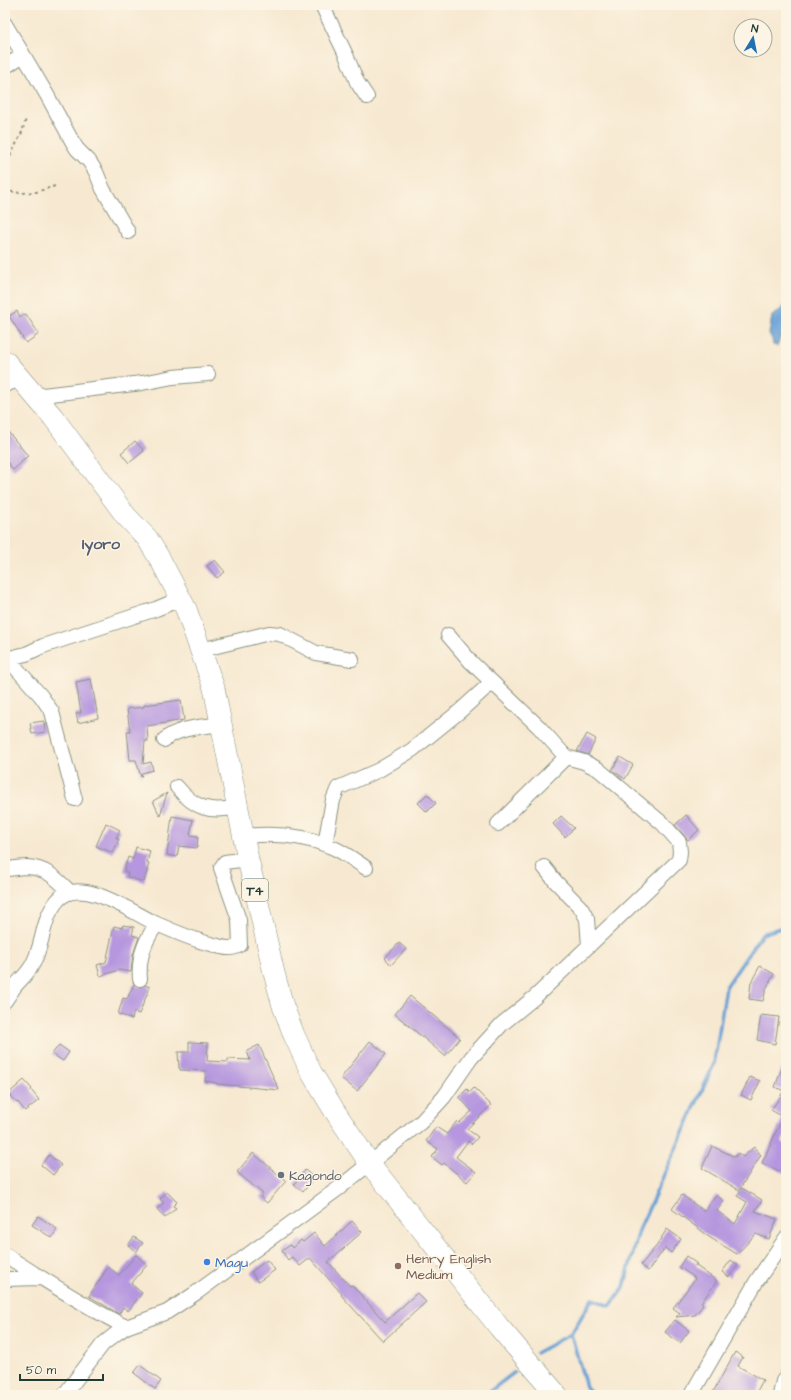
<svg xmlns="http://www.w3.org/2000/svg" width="791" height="1400" font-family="'Architects Daughter',sans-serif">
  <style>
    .water { fill: #66a0d5; stroke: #426e84 }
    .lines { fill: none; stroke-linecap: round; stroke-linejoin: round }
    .stream { stroke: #66a0d5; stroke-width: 3.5 }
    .building { fill: #b596df }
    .minor-casing { stroke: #8b9382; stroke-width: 16 }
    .highway-casing { stroke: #8b9382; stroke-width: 22 }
    .path { stroke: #8b9382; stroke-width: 2; stroke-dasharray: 3 3; stroke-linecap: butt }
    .minor { stroke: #fff; stroke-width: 14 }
    .highway { stroke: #fff; stroke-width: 21 }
    .worship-dot { fill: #6b7280; stroke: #fcf5e5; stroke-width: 1.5 }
    .shop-dot { fill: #3f7fe0; stroke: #fcf5e5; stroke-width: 1.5 }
    .education-dot { fill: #8d6e63; stroke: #fcf5e5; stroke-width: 1.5 }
    .labels { text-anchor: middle; stroke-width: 3; stroke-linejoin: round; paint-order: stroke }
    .shield { fill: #fcf5e5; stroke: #617469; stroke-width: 1 }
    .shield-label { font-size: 13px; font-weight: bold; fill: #1f3d34 }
    .worship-label { font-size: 14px; fill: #5b616d; stroke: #fcf5e5; text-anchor: start }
    .education-label { font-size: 14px; fill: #785e54; stroke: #fcf5e5; text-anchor: start }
    .shop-label { font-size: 14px; fill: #366cbe; stroke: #fcf5e5; text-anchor: start }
    .quarter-label { font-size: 16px; font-weight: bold; fill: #545c70; stroke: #fcf5e5 }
  </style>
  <rect width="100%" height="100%" fill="#fcf5e5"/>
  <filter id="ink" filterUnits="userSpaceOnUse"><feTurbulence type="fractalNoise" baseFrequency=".025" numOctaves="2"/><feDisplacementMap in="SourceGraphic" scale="8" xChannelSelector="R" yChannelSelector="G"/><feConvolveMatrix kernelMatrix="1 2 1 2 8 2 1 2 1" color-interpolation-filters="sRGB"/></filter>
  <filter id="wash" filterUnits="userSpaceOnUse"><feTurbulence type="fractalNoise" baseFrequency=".012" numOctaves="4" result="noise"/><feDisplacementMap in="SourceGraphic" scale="16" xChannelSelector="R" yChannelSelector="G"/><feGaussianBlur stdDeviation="0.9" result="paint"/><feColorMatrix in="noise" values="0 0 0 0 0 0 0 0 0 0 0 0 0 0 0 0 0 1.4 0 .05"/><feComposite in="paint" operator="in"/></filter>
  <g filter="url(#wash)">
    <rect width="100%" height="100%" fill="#f7e9d1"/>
    <path class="water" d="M785,304l1,30 -5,1 -4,11 -4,-1 -1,-6 -3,-5 3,-18 11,-8z"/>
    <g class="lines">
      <path class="stream" d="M571,1334l15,53 8,8
        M536,1353l35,-19 21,-35 18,7 14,-19 15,-57 75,-166 12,-77 36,-53 24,-8
        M485,1395l30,-23"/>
    </g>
    <g id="blocks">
      <path class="building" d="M17,311l3,6 6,-3 13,20 -13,9 -17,-27z
        M5,428l23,28 -7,5 1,1 -9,8 -8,-11z
        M135,441l9,10 -15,12 -8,-10z
        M215,560l10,12 -8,6 -10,-12z
        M91,679l7,39 -20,5 -2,-10h5l-5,-31z
        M181,700l3,20 -37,6 1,15h-3l-2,23 8,-2 2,8 -11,3 -1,4 -5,-17h-6l-3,-29h3l-3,-22 17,-2v-2z
        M44,721l1,11 -13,2 -2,-11z
        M587,734l9,5 -8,16 -11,-4z
        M620,757l13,8 -8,14 -13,-9z
        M167,793l-7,23 -7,-15z
        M427,794l9,9 -9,9 -9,-9z
        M686,815l13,15 -11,10 -13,-15z
        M172,816l21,4 -3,15 8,1 -1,12 -18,-2 -2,11 -10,-2z
        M561,816l13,12 -9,9 -12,-13z
        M106,823l14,7 -4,8 3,1 -6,14 -17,-7z
        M136,847l14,4 -3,12h2l-5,19 -17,-5 1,-4 -4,-2 4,-14 5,2z
        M123,925l11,2 -2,8 7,2 -6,18 -2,17 -12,-2 -19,6 -3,-11 9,-3 8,-36 8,2z
        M399,943l7,6 -15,16 -6,-7z
        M760,966l14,8 -8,15 -3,12 -14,-2 2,-17z
        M134,984l6,3 5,-2 5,2 -11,27 -5,-2 -2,7 -14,-5 5,-16 4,1z
        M410,996l50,42 -15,18 -50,-42z
        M761,1015l18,2 -4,27 -18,-4z
        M370,1041l16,13 -29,37 -16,-13z
        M189,1042l19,1 -1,18 21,1v-3l22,1 -3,-9 12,-6 20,45 -62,-6v-1l-12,-2 1,-10 -26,-1v-2h-1l-1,-16h11z
        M59,1045l10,7 -6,9 -11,-7z
        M785,1059h1v75l-4,8 4,2v30l-24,-11 21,-46 -12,-7 13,-19 -9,-4z
        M750,1077l10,4 -9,19 -10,-5z
        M24,1080l8,9 -1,1 8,10 -14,11 -7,-9 -1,1 -9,-9z
        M474,1088l17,17 -24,24 11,8 -6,7 -4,-3 -12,16 20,15 -9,10 -23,-19 -2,2 -10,-8 6,-8 -12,-8 10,-14 11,7 10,-13 2,2 13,-12 -13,-14 8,-8 3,3z
        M712,1146l23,11 3,-4 5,4 11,-10 7,8 -22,35 -37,-22z
        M253,1153l33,28 -19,22 -7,-6 3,-3 -26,-22z
        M49,1155l12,10 -8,10 -12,-10z
        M305,1170l9,8 -11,14 -9,-8z
        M742,1188l20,12 -7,11 22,8 -8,20 -13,-5 -19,20 -28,-17 -7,-5v-1l-30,-22 10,-14 22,16 12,-16 8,6 -7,10 18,13 12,-22 -10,-6z
        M167,1192l10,10 -4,4 3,2 -11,10 -8,-9 7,-6 -4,-4z
        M38,1216l19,13 -5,9 -20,-13z
        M352,1221l10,11 -34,30 22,24 2,-1 33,37 32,-29 9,9 -43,39 -42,-46 1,-1 -32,-36 -10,8 -8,-9 -4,3 -6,-9 8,-6 2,3 9,-8 2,2 11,-9 11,13z
        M667,1229l14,10 -10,14 -6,-5 -17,23 -7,-6 17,-21v-1z
        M134,1237l9,6 -7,9 -8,-7z
        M136,1255l11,10 -16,19 11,9 -14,18 -5,-4 -4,7 -30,-18 19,-29 11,8z
        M686,1256l11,8 -2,1 22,16 -16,22 2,2 -8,10 -19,2 4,-4 -7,-5 22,-29 -1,-2 -15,-10z
        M267,1260l8,10 -17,12 -7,-10z
        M731,1260l7,5 -9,12 -7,-5z
        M675,1320l14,11 -9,12 -15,-11z
        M735,1352l8,5 -5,9 25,14 -7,13 -3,-2 -3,4h-31l-6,-3z
        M140,1365l21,16 -6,8 -21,-16z"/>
    </g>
  </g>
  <g filter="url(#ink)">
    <use href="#blocks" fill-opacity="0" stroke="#8b9382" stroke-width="1"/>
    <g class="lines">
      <g class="minor-casing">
        <path id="minor" d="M322,5l24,50 11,27 10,15
          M5,24l42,71 25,46 5,8 12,12 7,11 7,17 25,43
          M5,67l18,-12
          M5,385l15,-6
          M35,396l107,-13 31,-6 35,-3
          M201,650l68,-17 11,1 36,19 36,6
          M5,659l21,-5 17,-8 113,-37 24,-10
          M8,659l33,37 11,16 23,87
          M164,740c15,-13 38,-13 58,-16
          M177,787c18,22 33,26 61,20
          M498,824l68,-67
          M244,836c28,-3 59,-1 85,10 14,5 25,14 37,22
          M325,844l8,-44 5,-12 41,-18 33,-20 48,-39 32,-29
          M544,867l12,15 25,26 6,11 2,27
          M5,869c7,0 15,-2 22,-2 20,1 30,12 43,25
          M140,979c-2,-20 5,-39 17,-55
          M5,1001c3,-5 7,-10 10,-15 5,-6 12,-12 16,-19 13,-20 10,-48 27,-67 22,-26 76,14 99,24 18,8 36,16 54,20 11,3 18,7 29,1l-1,-25 -18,-52 4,-6 23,-3
          M5,1255c40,25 79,51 121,72
          M5,1279l35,-1
          M64,1395l39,-51 14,-11 9,-6 41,-15 29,-19 143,-105 82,-66 23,-25 27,-39 31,-34 33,-27 144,-137 1,-8 -1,-10 -16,-18 -65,-55 -14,-7 -18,-5 -27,-30 -68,-65 -23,-27
          M691,1395l65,-113 30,-44
          M780,1395l3,-14 3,-4"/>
      </g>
      <g class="highway-casing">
        <path id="highway" d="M5,361l48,56 73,99 21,22 14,23 25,48 28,79 34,171 26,114 9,33 11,29 17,37 23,38 36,54 129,163 58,68"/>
      </g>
      <path class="path" d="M5,167l17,-35 4,-13
        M5,191l16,2 15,-1 19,-6"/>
      <use href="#minor" class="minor"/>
      <use href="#highway" class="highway"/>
    </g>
  </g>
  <circle class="worship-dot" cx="281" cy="1175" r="4"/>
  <circle class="shop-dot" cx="207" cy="1262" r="4"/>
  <circle class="education-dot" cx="398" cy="1266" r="4"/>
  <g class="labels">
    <rect class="shield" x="242" y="879" width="26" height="22" rx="3"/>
    <g class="shield-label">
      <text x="255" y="895">T4</text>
    </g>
    <g class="worship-label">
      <text x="289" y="1180">Kagondo</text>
    </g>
    <g class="education-label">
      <text x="406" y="1263">Henry English<tspan x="406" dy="16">Medium</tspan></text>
    </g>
    <g class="shop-label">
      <text x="215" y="1267">Magu</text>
    </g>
    <g class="quarter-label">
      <text x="101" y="549">Iyoro</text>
    </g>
  </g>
  <rect width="791" height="1400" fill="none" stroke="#fcf5e5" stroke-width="20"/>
  <g transform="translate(753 38) rotate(10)"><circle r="19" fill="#fcf5e5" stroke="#a4ab9e"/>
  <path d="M0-3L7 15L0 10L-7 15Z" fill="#1f6fb2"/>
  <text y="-6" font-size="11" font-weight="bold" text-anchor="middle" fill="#1f3d34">N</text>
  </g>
  <path d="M20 1374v6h83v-6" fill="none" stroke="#1f3d34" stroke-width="2"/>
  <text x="26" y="1374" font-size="12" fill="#1f3d34" stroke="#fcf5e5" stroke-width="3" paint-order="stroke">50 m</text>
</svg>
